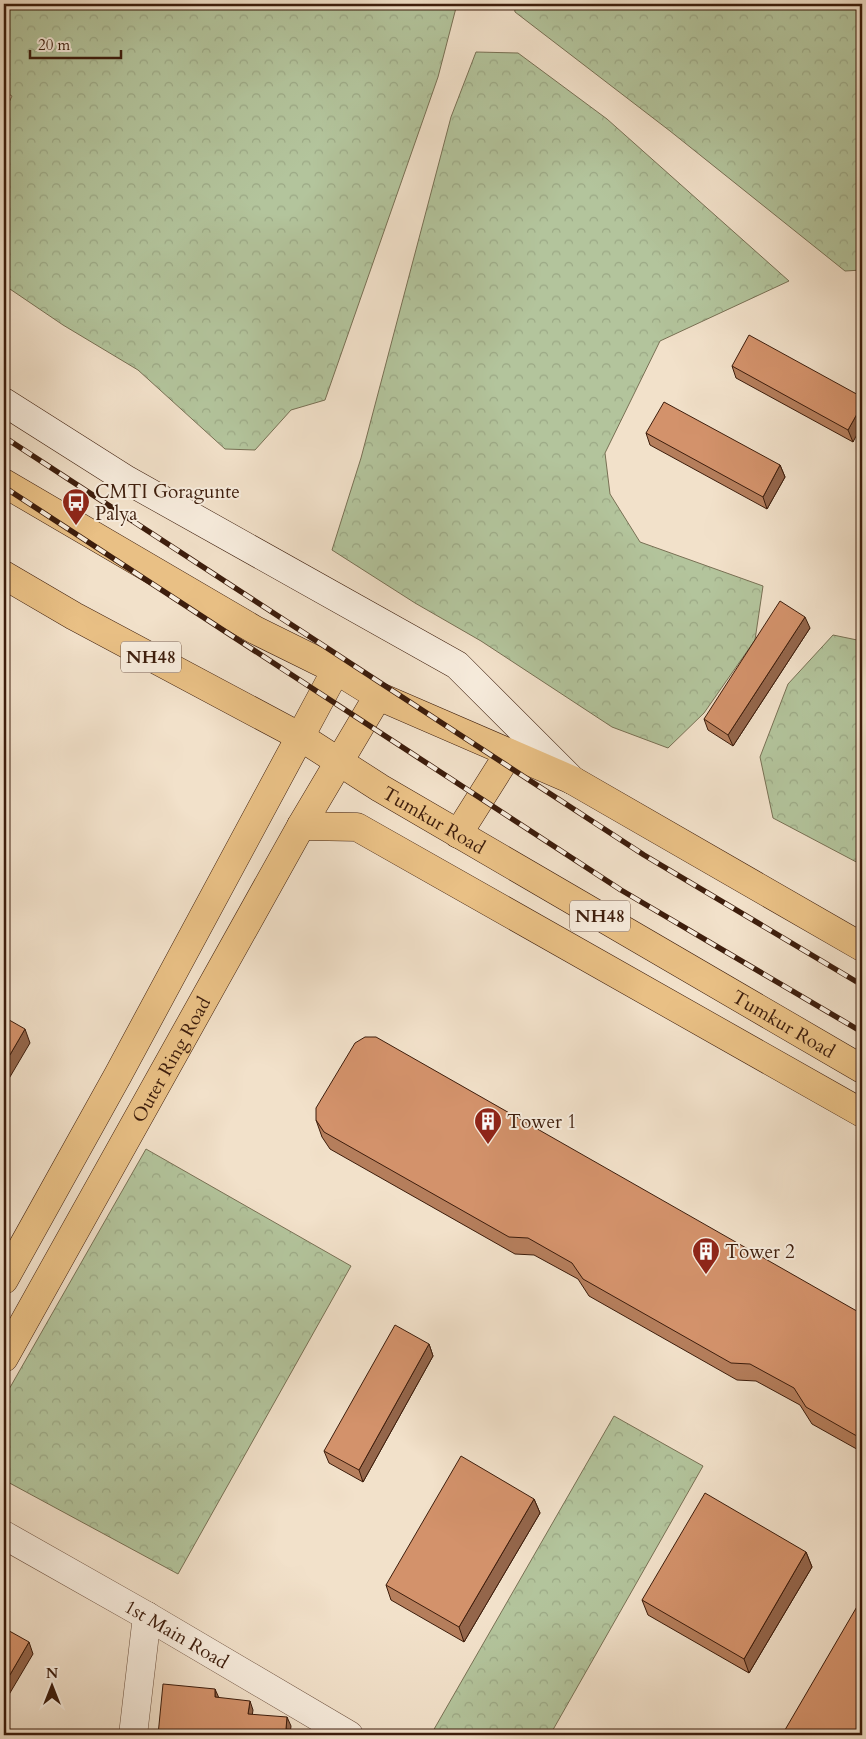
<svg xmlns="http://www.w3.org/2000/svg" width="866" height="1739" font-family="Cardo,serif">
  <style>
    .forest { fill: url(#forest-crowns); stroke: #787054 }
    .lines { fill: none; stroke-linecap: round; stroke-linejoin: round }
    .street-casing { stroke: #6a4e3c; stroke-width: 29 }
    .secondary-casing { stroke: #3d1d0c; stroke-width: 29 }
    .highway-casing { stroke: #3d1d0c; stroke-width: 29 }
    .street { stroke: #f7ecdd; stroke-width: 28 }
    .secondary { stroke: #f7ecdd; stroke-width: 28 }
    .highway { stroke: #e9c085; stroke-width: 28 }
    .rail-casing { stroke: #3d1d0c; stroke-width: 5.5 }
    .rail { stroke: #f7ecdd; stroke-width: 4; stroke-dasharray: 11; stroke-linecap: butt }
    .wall { fill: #b57e5c; stroke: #3d1d0c }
    .shaded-wall { fill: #94664b; stroke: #3d1d0c }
    .building { fill: #d3926b; stroke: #3d1d0c }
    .labels { text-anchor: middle; stroke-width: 4; stroke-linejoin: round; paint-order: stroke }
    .shield { fill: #f7ecdd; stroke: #755b4b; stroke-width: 1 }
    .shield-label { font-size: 18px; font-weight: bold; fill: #3d1d0c }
    .poi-label { font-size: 19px; fill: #3d1d0c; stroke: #f7ecdd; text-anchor: start }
    .street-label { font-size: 19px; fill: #3d1d0c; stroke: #f7ecdd }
  </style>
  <defs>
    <pattern id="forest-crowns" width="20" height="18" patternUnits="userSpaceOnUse" patternTransform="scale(1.25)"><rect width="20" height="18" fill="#b3c49c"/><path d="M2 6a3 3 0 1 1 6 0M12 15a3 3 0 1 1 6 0" fill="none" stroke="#9ba885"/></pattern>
  </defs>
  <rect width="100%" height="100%" fill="#f2e1ca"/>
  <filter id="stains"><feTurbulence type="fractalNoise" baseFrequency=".004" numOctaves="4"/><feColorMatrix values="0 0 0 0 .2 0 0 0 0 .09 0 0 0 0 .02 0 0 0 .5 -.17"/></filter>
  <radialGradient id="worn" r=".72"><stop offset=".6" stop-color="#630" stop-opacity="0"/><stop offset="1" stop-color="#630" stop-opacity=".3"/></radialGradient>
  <path class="forest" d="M4,4h453l-19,73 -113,323 -34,10 -36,40 -30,-1 -87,-79 -75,-45 -59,-40v-172l8,-17 -8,-5z
    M514,4h348v266l-17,1 -175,-140 -155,-119z
    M476,52l42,1 89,66 182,162 -129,60 -55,112 5,41 30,48 123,44 -8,54 -51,73 -36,35 -56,-21 -131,-86 -66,-38 -83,-53 29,-92 90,-341z
    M833,635l29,6v224l-89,-47 -13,-61 28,-73z
    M146,1149l205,117 -173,308 -174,-94v-82z
    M614,1416l89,50 -153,269h-111l-6,-4z"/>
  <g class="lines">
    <g class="street-casing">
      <g id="street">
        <path id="s1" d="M4,1535l143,81 202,119"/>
        <path d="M133,1735l14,-119"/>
      </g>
    </g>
    <g class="secondary-casing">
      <path id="secondary" d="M4,402l123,78 330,185 115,115"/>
    </g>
    <g class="highway-casing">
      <g id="highway">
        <path d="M4,483l251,147 81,40 42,26 194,84 290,167"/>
        <path id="s2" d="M4,575l70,41 225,120 81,52 482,281"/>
        <path d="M301,826l56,1 505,286"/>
        <path d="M458,834l51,-81"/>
        <path d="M4,1280l114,-205 218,-405"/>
        <path id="s3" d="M4,1358l297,-532 77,-130"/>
      </g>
    </g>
    <use href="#street" class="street"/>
    <use href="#secondary" class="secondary"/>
    <use href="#highway" class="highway"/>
    <g class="rail-casing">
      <path id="rail" d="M4,437l640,418 218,130
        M4,487l617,403 241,142"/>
    </g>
    <use href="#rail" class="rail"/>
  </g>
  <path class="wall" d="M732,366l130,31 -9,45 -117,-64z
    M646,433l134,32 5,12 -18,32 -117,-64z
    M810,628l-77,118 -25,-16 -4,-11z
    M316,1120l546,194v138l-50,-28 -12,-19 -44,-24 -19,-1 -148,-84 -11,-17 -44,-24 -19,-1 -185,-105 -8,-12z
    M429,1344l4,12 -70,126 -34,-19 -5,-12z
    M534,1499l6,14 -76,129 -73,-42 -5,-15z
    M806,1552l6,15 -63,106 -101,-58 -6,-15z"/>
  <path class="shaded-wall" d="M862,405v20l-9,17 -5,-12z
    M780,465l5,12 -18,32 -4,-12z
    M805,617l5,11 -77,118 -5,-11z
    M25,1029l5,14 -26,44v-22z
    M429,1344l4,12 -70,126 -4,-12z
    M534,1499l6,14 -76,129 -5,-15z
    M806,1552l6,15 -63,106 -5,-14z
    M29,1642l4,12 -29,49v-18z
    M215,1689l4,9 -4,-1z
    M250,1701l3,9 -2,13 -3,-9z
    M287,1717l4,9 -1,9 -4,-6z"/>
  <path class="building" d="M749,335l113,62v8l-14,25 -116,-64z
    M664,402l116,63 -17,32 -117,-64z
    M780,601l25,16 -77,118 -24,-16z
    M4,1017l21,12 -21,36z
    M365,1037h11l486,277v125l-56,-32 -12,-19 -44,-24 -19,-1 -148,-84 -11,-16 -44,-25 -19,-1 -185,-105 -8,-12v-12l39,-65z
    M395,1325l34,19 -70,126 -35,-19z
    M461,1456l73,43 -75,128 -73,-42z
    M705,1493l101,59 -62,107 -102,-59z
    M862,1598v137h-80z
    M4,1628l25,14 -25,43z
    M163,1684l52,5v8l35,4 -2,13 39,3 -1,12 41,4 -1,2h-168z"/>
  <defs>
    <g id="bus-pin" transform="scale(1.4375)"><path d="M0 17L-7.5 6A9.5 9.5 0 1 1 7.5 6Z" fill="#8f2418" stroke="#f7ecdd"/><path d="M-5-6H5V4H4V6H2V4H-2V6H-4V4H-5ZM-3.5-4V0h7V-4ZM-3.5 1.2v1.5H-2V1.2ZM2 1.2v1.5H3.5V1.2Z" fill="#fff"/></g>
    <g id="building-pin" transform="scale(1.4375)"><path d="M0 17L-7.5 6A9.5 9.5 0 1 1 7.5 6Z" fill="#8f2418" stroke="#f7ecdd"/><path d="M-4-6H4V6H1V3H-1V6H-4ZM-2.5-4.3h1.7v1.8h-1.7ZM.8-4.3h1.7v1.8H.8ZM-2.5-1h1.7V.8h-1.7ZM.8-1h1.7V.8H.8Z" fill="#fff"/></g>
  </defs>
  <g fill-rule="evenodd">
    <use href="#bus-pin" x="76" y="502"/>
    <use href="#building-pin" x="488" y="1121"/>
    <use href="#building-pin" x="706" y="1251"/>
  </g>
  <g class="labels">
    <g class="shield">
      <rect x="121" y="641.5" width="60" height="31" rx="4"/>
      <rect x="570" y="900.5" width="60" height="31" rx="4"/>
    </g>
    <g class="shield-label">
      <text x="151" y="663">NH48</text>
      <text x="600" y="922">NH48</text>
    </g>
    <g class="poi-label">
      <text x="95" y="498">CMTI Goragunte<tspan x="95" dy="22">Palya</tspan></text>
      <text x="507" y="1128">Tower 1</text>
      <text x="725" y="1258">Tower 2</text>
    </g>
    <g class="street-label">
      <text dy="7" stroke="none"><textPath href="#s2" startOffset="495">Tumkur Road</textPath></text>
      <text dy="7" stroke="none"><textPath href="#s2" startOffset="900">Tumkur Road</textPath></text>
      <text dy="7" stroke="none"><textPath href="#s3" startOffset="342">Outer Ring Road</textPath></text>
      <text dy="7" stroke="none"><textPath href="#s1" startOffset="199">1st Main Road</textPath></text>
    </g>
  </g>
  <rect width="866" height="1739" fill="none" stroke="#f2e1ca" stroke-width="20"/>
  <rect x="5" y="5" width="856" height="1729" fill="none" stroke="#3d1d0c" stroke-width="2.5"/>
  <rect x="10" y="10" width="846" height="1719" fill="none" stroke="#3d1d0c"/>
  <g transform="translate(52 1686)" stroke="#f7ecdd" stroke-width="4" paint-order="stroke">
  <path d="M0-4L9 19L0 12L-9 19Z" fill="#3d1d0c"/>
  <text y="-8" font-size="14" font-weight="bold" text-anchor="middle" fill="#3d1d0c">N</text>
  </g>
  <path d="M30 50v8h91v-8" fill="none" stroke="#3d1d0c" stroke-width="2.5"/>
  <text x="38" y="50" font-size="15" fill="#3d1d0c" stroke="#f7ecdd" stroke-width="4" paint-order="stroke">20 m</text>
  <rect width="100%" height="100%" filter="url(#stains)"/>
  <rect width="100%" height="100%" fill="url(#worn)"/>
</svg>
